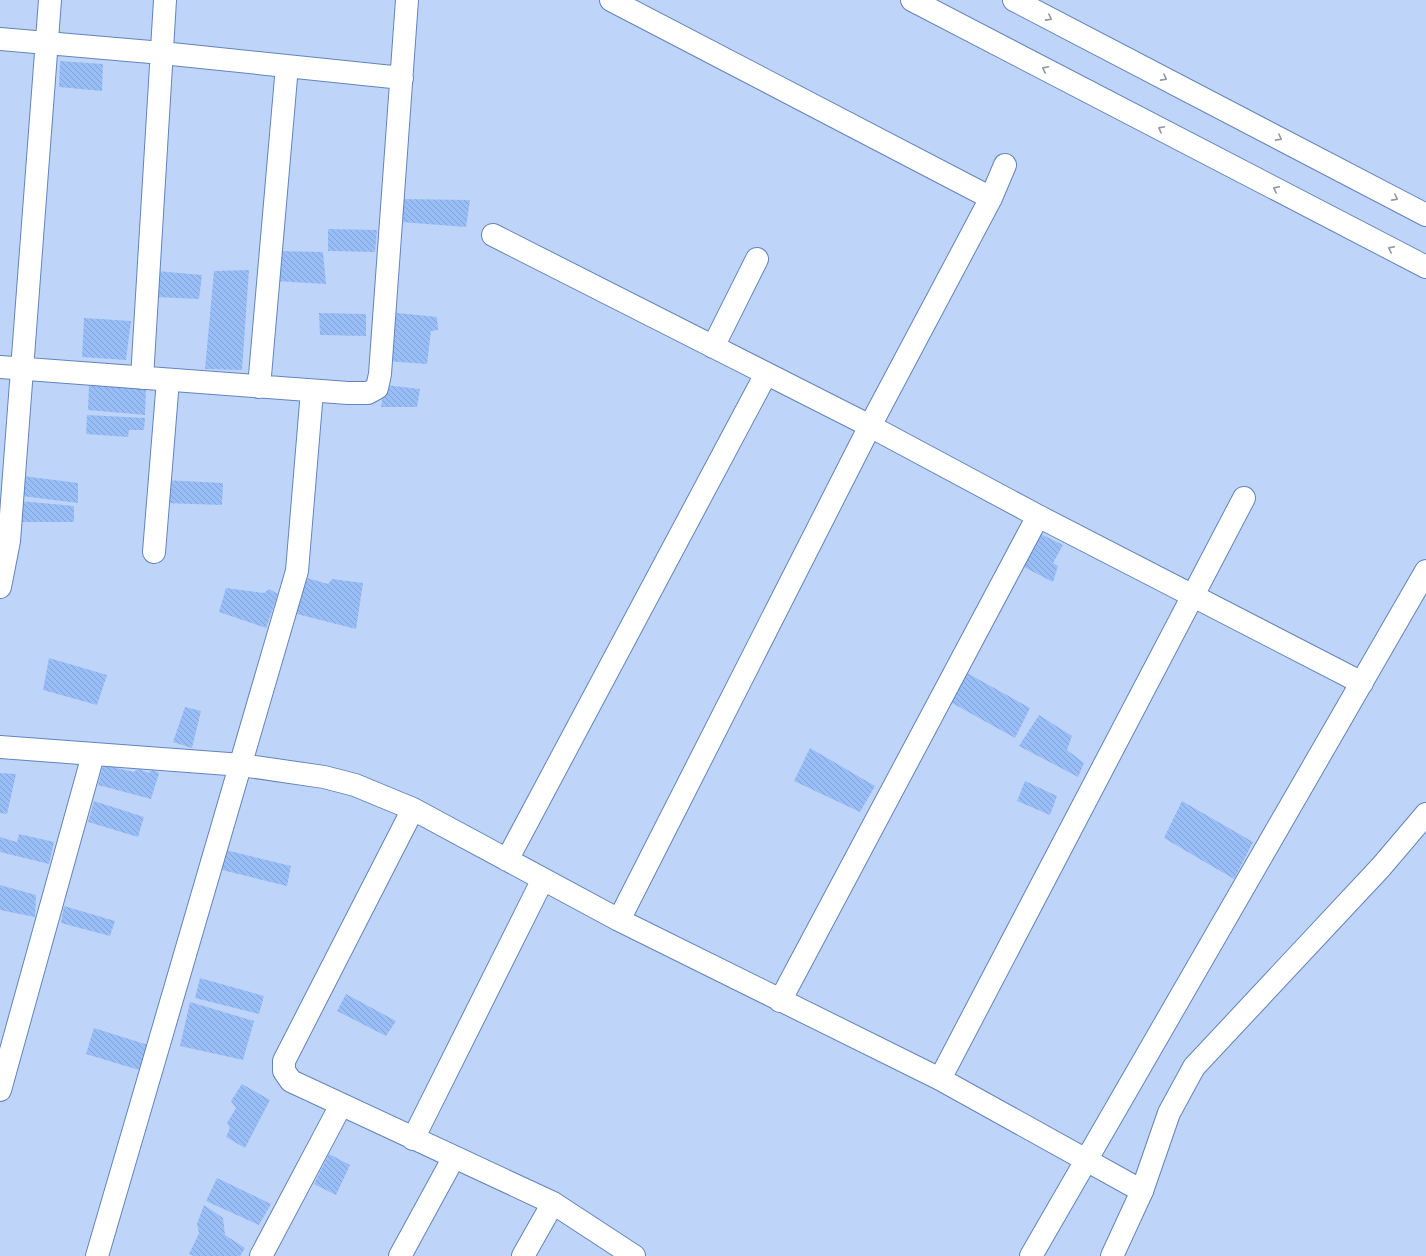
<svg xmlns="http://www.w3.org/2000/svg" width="1426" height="1256" font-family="'PT Serif',serif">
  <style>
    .building { fill: url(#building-back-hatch) }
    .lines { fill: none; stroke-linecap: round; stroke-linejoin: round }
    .minor-casing { stroke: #6284bc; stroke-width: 24 }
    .tertiary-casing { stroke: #6284bc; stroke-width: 24 }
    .minor { stroke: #fff; stroke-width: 22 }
    .tertiary { stroke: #fff; stroke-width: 22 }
    .oneway { stroke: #9197a0 }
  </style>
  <defs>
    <pattern id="building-back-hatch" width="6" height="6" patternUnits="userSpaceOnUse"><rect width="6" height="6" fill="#99bdf7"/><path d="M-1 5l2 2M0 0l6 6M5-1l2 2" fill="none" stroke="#82a2d4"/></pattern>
  </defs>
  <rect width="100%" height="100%" fill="#bed5f9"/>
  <path class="building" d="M60,61l43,3 -1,27 -43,-4z
    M401,199l69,1 -4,27 -65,-5z
    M328,229l49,1 -2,22 -47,-1z
    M278,251l45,1 3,32 -51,-3z
    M249,270l-7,100 -37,-1 9,-98z
    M156,271l46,4 -3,24 -44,-2z
    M388,312l49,5 1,13 -7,1 -4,33 -41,-3z
    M319,313l47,1v22l-46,-1z
    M84,318l47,3 -5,39 -44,-3z
    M89,384l57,5 -1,26 -57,-5z
    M385,385l35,4 -3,18h-36z
    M87,415l58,3 -1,12h-15l-1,7 -42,-3z
    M23,476l55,7v20l-56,-7z
    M164,480l59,3 -1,22 -59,-2z
    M20,501l54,5v16h-52z
    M1037,532l26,13 -10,18 5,3 -5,16 -31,-16z
    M307,578l21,6 4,-5 31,4 -7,46 -63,-16z
    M226,588l38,5 5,-4 9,5 -12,34 -47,-16z
    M49,658l58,17 -10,30 -54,-15z
    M967,673l63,35 -15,30 -63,-35z
    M185,707l16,4 -9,37 -19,-6z
    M1039,715l33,21 -5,14 17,13 -6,14 -59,-31z
    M810,748l65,38 -15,26 -66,-31z
    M103,765l31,7 4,-3 11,4 3,-3 7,3 -8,26 -53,-14z
    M0,773l16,1 -9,40 -7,-1z
    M1025,781l32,15 -7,19 -33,-14z
    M94,801l50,16 -6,20 -50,-15z
    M1182,801l71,41 -19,37 -70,-41z
    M19,834l35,8 -5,22 -49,-12v-15l17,5z
    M226,850l65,16 -4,20 -65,-16z
    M0,885l36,10 -1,22 -35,-7z
    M64,906l51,15 -5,15 -49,-13z
    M200,978l64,18 -5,18 -64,-16z
    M346,994l50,27 -10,15 -49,-25z
    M190,1002l64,19 -11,39 -63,-14z
    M94,1028l54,17 -9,25 -53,-16z
    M242,1084l28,16 -25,48 -19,-11 4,-9 -3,-5 9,-15 -5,-7z
    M329,1154l21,11 -14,30 -22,-11z
    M217,1178l54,26 -12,21 -53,-24z
    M204,1205l19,13 2,17 20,13 -5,8h-46l-5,-2 10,-21 -2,-9z"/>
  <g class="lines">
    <g class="minor-casing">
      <path id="minor" d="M611,0l380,198
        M912,0l514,267
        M1014,0l412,215
        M0,39l162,14 240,25
        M493,235l377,191 168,90 324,167
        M713,347l44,-88
        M0,367l348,26h20l9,-5 3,-14 27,-374
        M142,378l23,-378
        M259,387l28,-321
        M154,552l14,-172
        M0,587l9,-46 41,-541
        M0,747l242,18 82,12 31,8 58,24 206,111 321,159 202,112
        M413,809l-129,252v10l7,10 262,122 81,53
        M507,860l259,-486
        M619,920l251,-494 121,-228 14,-33
        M780,1001l258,-485
        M940,1079l304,-581
        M0,1090l93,-335
        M413,1139l130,-260
        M97,1256l200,-685 15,-180
        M261,1256l80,-151
        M400,1256l54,-99
        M523,1256l30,-53
        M1031,1256l395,-685"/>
    </g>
    <g class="tertiary-casing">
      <path id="tertiary" d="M1112,1256l30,-65 27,-78 25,-46 187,-200 45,-53"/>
    </g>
    <use href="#minor" class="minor"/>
    <use href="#tertiary" class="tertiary"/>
  </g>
  <defs><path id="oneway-chevron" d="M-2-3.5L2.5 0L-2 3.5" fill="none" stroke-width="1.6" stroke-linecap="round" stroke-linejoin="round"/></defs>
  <g class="oneway">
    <use href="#oneway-chevron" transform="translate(1049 18) rotate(28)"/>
    <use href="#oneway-chevron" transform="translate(1045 69) rotate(-153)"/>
    <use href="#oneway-chevron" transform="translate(1164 78) rotate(28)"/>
    <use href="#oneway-chevron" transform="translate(1161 129) rotate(-153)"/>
    <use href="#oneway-chevron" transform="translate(1279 138) rotate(28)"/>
    <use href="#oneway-chevron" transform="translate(1276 189) rotate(-153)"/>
    <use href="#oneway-chevron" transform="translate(1395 198) rotate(28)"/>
    <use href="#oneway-chevron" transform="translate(1391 249) rotate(-153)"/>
  </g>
</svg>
